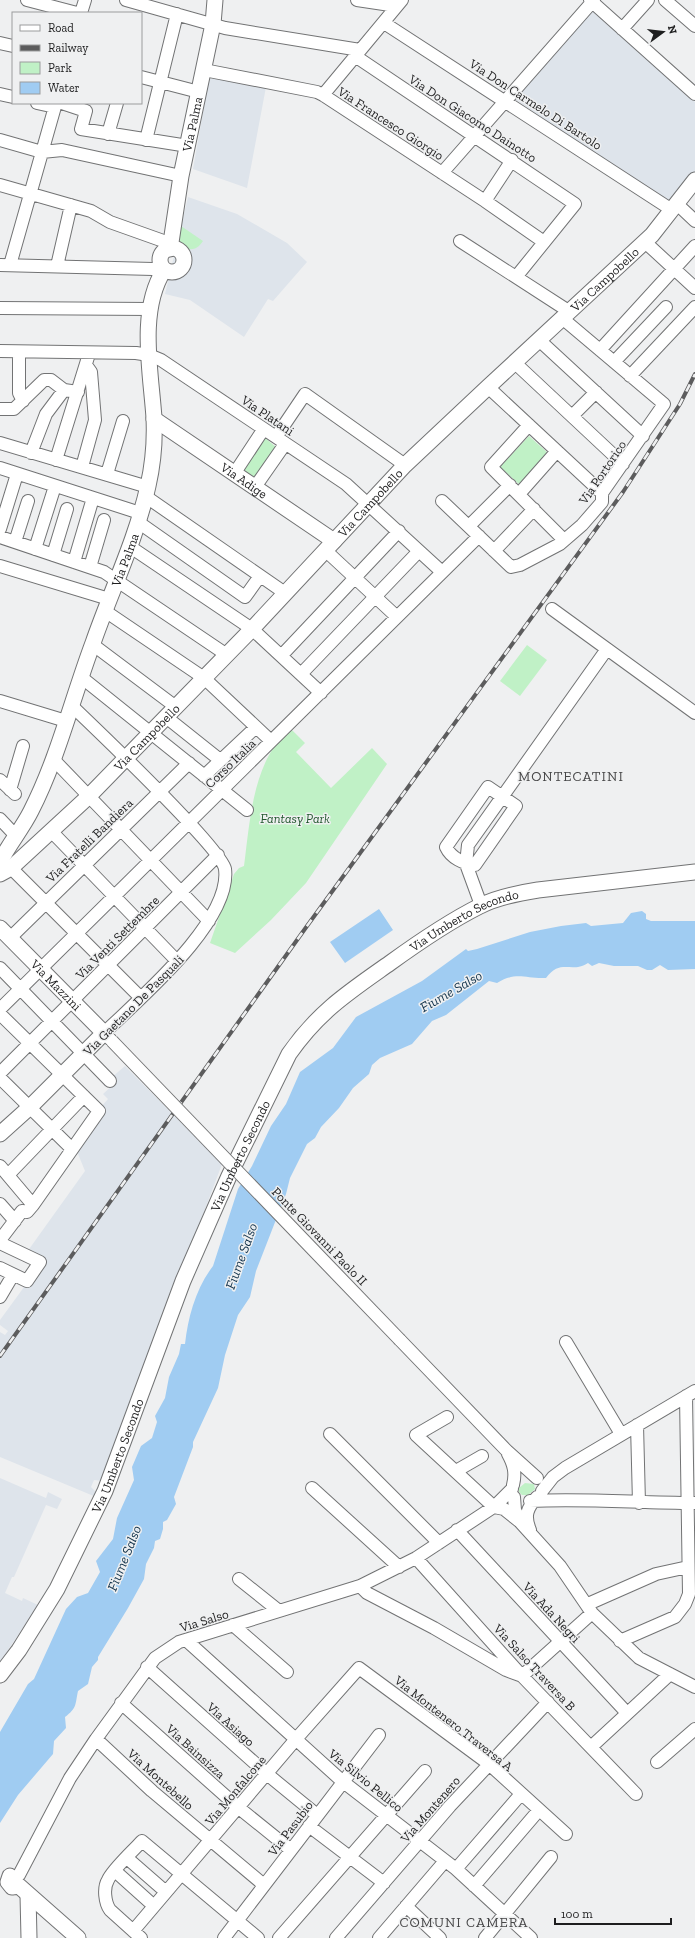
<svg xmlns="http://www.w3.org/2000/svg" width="695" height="1938" font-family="'Zilla Slab',serif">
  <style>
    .built { fill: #dee4eb }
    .green { fill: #c0f1c6 }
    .water { fill: #a0ccf2 }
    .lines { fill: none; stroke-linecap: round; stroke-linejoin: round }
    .minor-casing { stroke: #727374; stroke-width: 14 }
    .major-casing { stroke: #727374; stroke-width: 17 }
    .minor { stroke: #fff; stroke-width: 12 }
    .major { stroke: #fff; stroke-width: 15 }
    .rail-casing { stroke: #5c5c5d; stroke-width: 4 }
    .rail { stroke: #eff0f1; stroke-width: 2.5; stroke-dasharray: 8; stroke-linecap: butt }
    .minor-bridge-casing { stroke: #727374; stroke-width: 14; stroke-linecap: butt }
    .minor-bridge { stroke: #fff; stroke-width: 12 }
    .labels { text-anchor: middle; stroke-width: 3; stroke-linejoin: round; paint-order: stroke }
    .street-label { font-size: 13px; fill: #1e1e1f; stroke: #eff0f1 }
    .park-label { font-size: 13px; font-style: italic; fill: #20562c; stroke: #eff0f1 }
    .neighbourhood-label { font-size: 14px; letter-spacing: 1px; fill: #464647; stroke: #eff0f1 }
    .water-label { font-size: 14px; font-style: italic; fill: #12334c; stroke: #eff0f1 }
  </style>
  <rect width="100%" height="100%" fill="#eff0f1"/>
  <path class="built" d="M592,11l103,91v76l-21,28 -161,-108z
    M209,78l57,9 -19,101 -54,-19z
    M188,197l49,17 50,29 20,19 -34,39 -5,-2 -24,38 -54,-37 -25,-6z
    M125,1066l97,98 -119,317 -9,-1 -3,7 7,7 -2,3 -96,-40v-125l5,3 3,-4 -8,-6v-5l43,-59 -16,-9 58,-81 -9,-22 25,-42 7,-8 -5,-5 12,-11 -4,-5z
    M0,1478l46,20 2,-6 14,7 -5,10 -11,-4 -32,72h-2l-7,16 17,8 1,-3 15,7 -38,57z"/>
  <path class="green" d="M181,226l22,15c-6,9 -12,10 -21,6l-3,-7z
    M529,436l20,18 -29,31 -20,-18z
    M265,438l11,9 -23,34 -12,-8z
    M527,645l20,15 -27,36 -20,-15z
    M292,730l13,13 -9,9 35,36 41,-40 15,16 -81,119 -35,37 -36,33 -25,-10 24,-69 5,-6 5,-2c5,-38 8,-87 30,-119 5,-7 13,-12 18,-17z
    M525,1483l9,1 1,5 -7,6h-6l-3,-3v-4z"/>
  <path class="water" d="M379,909l14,21 -48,33 -15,-21z
    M642,911l4,3v5l5,2h44v48l-27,1 -8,-5 -8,5h-5l-9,-4h-24l-15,-3 -7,3 -4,-3c-17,11 -27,-5 -42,15 -21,1 -29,-7 -49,5l-8,-2 -43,34 -14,6 -20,23 -32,14 -8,7 -3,9 -16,14 -14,20 -18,19 -6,11 -8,6 -17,34 -4,16 -30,77 -6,26 -12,18 -13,40 -7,33 -25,54v5l-19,50 2,7 -9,16 -4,2v7l-3,10 -5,2 -1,7 -8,16 -2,15 -16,29 -30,49v3l-6,7 -4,17 -10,7c-3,14 -1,17 -13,26l1,11 -12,13 -1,13 -35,41 -18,28v-91l28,-48 6,-5 32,-70 11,-12 11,-4 12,-21 -4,-11 17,-22 4,-21 17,-38 -2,-13 9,-21 11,-8 5,-16 -2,-6 10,-18 4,-21 10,-23 2,-10h4c3,-27 11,-56 28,-78l25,-77 14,-23 19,-40 15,-22 14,-32 33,-24 23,-31 66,-36 44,-32 2,2 9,-2 53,-17 31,-6 25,-3 5,3 32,-3 8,-10z"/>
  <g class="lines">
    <g class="minor-casing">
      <path id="minor" d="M27,0l50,13
        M126,0l99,28 135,22
        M357,0l40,6
        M590,0l105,94
        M665,0l30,26
        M81,13l4,-13
        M384,23l288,187
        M622,29l26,-29
        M0,43l13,3
        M355,56l220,148 -59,73
        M204,70l113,22 6,3 162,106 59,41
        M141,77l58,15
        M0,94l13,3
        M323,95l79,-95
        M37,103l18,4
        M62,103l24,8 -5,18 107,17
        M108,134l9,-31
        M0,140l42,12 20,-2 119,26
        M146,140l31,-126
        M442,173l152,-173
        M0,185l91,26 19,11 59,21
        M485,201l27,-41
        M677,204l18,17
        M460,241l110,71
        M645,242l50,46
        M0,265l153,4 9,4
        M10,265l46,-162
        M57,266l14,-61
        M0,308l151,1
        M539,340l104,96
        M600,350l95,-104
        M0,351l136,2 13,2 12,5 185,124 96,88
        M19,353v40l4,8
        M514,362l109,102
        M614,362l52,-55
        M630,376l65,-69
        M488,387l114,106
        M0,409h14l30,-29h7l13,10
        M572,416l24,-24
        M529,425l-38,42 73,73
        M276,437l29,-43 100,71
        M0,443l148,44
        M31,453l15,-39 18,-24 14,2
        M56,460l33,-106
        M82,467l13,-47 -4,-48 -5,-7
        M0,468l140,45
        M107,474l16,-53
        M234,474l29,-44
        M255,487l30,-43
        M519,494l38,-43
        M145,496l140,97
        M442,501l69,66 9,-2 40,-21 22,-19 20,-23v-9l62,-89 -102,-86
        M138,522l107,75 15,-21
        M469,526l41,-41
        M0,529l17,-55
        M0,537l104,35 123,83
        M15,542l13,-41
        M129,546l123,83 69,64
        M35,549l20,-63
        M325,550l72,67
        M494,551l40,-42
        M53,555l14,-46
        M74,562l19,-64
        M0,566l109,33
        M90,567l14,-47
        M552,609l143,104
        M105,611l99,67 67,63
        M92,644l84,63
        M282,655l117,-124
        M301,674l118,-123
        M81,677l166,133
        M0,701l66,20
        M72,706c23,22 150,143 153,163 7,52 -86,130 -121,164l6,6
        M166,717l54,43
        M53,759l156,162
        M204,776l52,-49
        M0,780l15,14
        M488,787l28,19 -41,59c-11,-1 -24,-7 -29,-18z
        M10,790l13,-44
        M0,819l16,17
        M51,831l126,130
        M11,868l129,129
        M481,905l-15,-41 2,-19 139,-196
        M10,938l179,-175
        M0,968l110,113
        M0,1009l479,-473
        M0,1014l99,97 -66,94 -6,7 -5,-1 -22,29
        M0,1073l218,-218
        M0,1078l72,71
        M0,1166l33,39
        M8,1175l76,-79
        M0,1204l15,17
        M0,1243l40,19 -13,19 -27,-13
        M0,1297l13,-22
        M400,1340l107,111 30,27
        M566,1342l55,92
        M447,1417l-31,18 78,72 10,2 15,12
        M637,1425l2,78
        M330,1434l109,109
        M508,1454c6,11 8,19 5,31
        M456,1471l26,-15
        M312,1488l87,79
        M542,1491l11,-14 12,-9 130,-77
        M514,1497l1,13 6,13 39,43 32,47 47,45 56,29
        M530,1501c54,-3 109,2 164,2
        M457,1530l170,183
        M530,1530c-6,-14 -3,-22 7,-33
        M416,1558l106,118 114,118
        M239,1579l40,32
        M360,1586l7,7 67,35 72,42 16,6 70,-63
        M588,1604l68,-30 32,-7
        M233,1625l54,47
        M186,1640l156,141 114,88 75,69
        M620,1641l55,-24 10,-13 4,-10 -3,-198
        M147,1667l120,107 50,41
        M121,1703l118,105 52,42
        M96,1739l56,52 112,94
        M591,1747l79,-73
        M657,1762l38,-33
        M309,1826l75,57
        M127,1858l39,34
        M456,1869l65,-75
        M115,1871l39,35
        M19,1875l51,-97 26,-39 59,-81 24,-16 181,-56 56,-28 79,-52 17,-17
        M474,1886l65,-76
        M406,1906l34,32
        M133,1931l163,-192 63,-71 130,96 77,70
        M141,1938l-31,-28c-5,-7 -7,-22 -2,-30 4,-10 25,-29 34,-39l116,97
        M224,1938l155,-203
        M279,1938l146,-167
        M336,1938l114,-132 98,-104
        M379,1938l66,-77
        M485,1938l66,-81"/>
    </g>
    <g class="major-casing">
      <g id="major">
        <circle cx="172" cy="260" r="12"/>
        <path id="s1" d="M170,249l11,-73 32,-152 2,-24"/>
        <path id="s2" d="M154,419l180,122"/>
        <path id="s3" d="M0,862c9,-18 22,-33 31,-51 27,-53 41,-112 62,-168 18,-52 43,-103 55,-157 5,-22 7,-46 6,-68 -3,-46 -16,-107 10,-148"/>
        <path id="s4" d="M0,874l11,-6 77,-71 37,-38 127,-130 153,-164 83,-78 164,-152 43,-55"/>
        <path id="s5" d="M0,928l104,105 -74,74 -30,27"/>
        <path id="s6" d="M0,1675l19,-25 38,-61 48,-98 78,-210 46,-105 60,-122c30,-43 60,-62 101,-91 29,-21 58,-41 90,-57 17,-9 39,-13 58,-16l157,-18"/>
        <path d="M10,1876l-2,6 4,5 7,-1 59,52"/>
        <path d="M28,1895l1,43"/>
      </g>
    </g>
    <use href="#minor" class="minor"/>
    <use href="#major" class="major"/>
    <g class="rail-casing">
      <path id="rail" d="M0,1356l307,-430 316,-434 57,-88 15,-30"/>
    </g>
    <use href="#rail" class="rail"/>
    <g class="minor-bridge-casing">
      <path id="minor-bridge" d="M112,1041l288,299"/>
    </g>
    <use href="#minor-bridge" class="minor-bridge"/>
  </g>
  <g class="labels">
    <g class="street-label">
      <text transform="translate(536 104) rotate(33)" y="5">Via Don Carmelo Di Bartolo</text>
      <text transform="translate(473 118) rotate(33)" y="5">Via Don Giacomo Dainotto</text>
      <text transform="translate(391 123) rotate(33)" y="5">Via Francesco Giorgio</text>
      <text dy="5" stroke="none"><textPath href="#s1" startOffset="127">Via Palma</textPath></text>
      <text dy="5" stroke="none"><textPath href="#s4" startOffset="849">Via Campobello</textPath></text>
      <text transform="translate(268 415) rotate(34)" y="5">Via Platani</text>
      <text transform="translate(602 472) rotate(-56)" y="5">Via Portorico</text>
      <text dy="5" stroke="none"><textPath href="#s2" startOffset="109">Via Adige</textPath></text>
      <text dy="5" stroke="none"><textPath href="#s4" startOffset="525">Via Campobello</textPath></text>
      <text dy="5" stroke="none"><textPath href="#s3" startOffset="328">Via Palma</textPath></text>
      <text dy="5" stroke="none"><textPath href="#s4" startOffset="201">Via Campobello</textPath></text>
      <text transform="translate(230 763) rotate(-44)" y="5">Corso Italia</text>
      <text transform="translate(89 840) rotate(-44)" y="5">Via Fratelli Bandiera</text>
      <text dy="5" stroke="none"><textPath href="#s6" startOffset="910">Via Umberto Secondo</textPath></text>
      <text transform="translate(117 937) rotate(-45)" y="5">Via Venti Settembre</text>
      <text dy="5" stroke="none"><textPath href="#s5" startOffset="80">Via Mazzini</textPath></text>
      <text transform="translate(133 1005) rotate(-45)" y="5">Via Gaetano De Pasquali</text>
      <text dy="5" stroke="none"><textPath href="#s6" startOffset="574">Via Umberto Secondo</textPath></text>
      <text transform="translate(320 1236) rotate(46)" y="5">Ponte Giovanni Paolo II</text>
      <text dy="5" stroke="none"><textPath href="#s6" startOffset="250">Via Umberto Secondo</textPath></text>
      <text transform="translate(552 1612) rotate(47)" y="5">Via Ada Negri</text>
      <text transform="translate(204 1620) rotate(-17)" y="5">Via Salso</text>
      <text transform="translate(535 1667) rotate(47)" y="5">Via Salso Traversa B</text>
      <text transform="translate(454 1723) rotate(38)" y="5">Via Montenero Traversa A</text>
      <text transform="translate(231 1724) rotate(42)" y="5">Via Asiago</text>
      <text transform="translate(196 1751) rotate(42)" y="5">Via Bainsizza</text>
      <text transform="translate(161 1779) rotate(42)" y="5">Via Montebello</text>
      <text transform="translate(366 1780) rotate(39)" y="5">Via Silvio Pellico</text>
      <text transform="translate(235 1790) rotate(-50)" y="5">Via Monfalcone</text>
      <text transform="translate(430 1809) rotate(-49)" y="5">Via Montenero</text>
      <text transform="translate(290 1828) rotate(-53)" y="5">Via Pasubio</text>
    </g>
    <g class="park-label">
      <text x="295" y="823">Fantasy Park</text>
    </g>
    <g class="neighbourhood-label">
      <text x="571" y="781">MONTECATINI</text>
      <text x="464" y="1927">COMUNI CAMERA</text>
    </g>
    <g class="water-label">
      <text transform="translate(451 991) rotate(-30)" y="5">Fiume Salso</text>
      <text transform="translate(241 1256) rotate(-70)" y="5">Fiume Salso</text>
      <text transform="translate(124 1558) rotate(-68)" y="5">Fiume Salso</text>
    </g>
  </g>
  <rect x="12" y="12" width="130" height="92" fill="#eff0f1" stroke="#9b9c9d"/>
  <rect x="20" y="25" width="20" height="6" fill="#ffffff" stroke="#9b9c9d"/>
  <text x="48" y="32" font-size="12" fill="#1e1e1f">Road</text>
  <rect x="20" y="45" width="20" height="6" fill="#5c5c5d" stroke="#9b9c9d"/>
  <text x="48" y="52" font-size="12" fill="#1e1e1f">Railway</text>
  <rect x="20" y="62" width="20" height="12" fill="#c0f1c6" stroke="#9b9c9d"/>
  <text x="48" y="72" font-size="12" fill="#1e1e1f">Park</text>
  <rect x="20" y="82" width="20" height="12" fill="#a0ccf2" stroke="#9b9c9d"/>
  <text x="48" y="92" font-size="12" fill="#1e1e1f">Water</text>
  <g transform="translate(663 32) rotate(75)" stroke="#eff0f1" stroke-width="3" paint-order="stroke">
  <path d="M0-3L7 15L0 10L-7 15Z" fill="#1e1e1f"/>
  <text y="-6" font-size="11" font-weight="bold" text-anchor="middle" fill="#1e1e1f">N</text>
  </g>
  <path d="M555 1918v6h116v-6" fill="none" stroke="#1e1e1f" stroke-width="2"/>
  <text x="561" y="1918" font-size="12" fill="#1e1e1f" stroke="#eff0f1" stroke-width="3" paint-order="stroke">100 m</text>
</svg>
